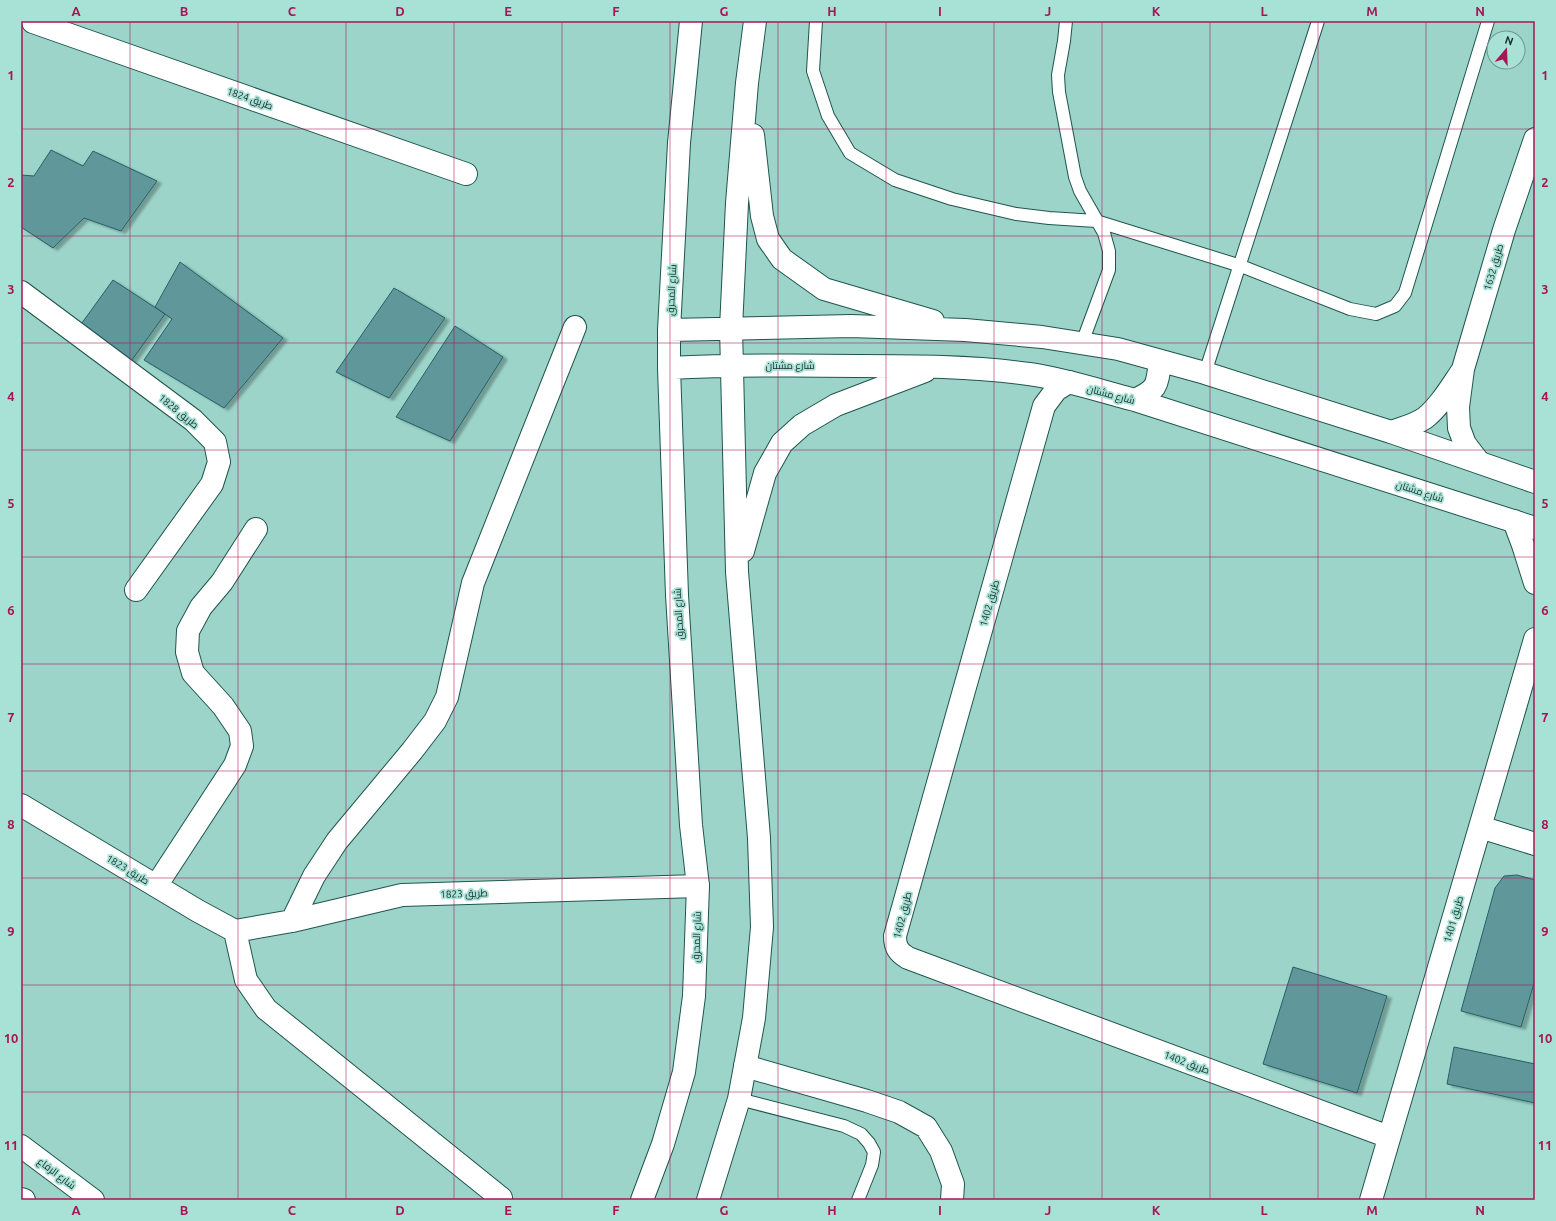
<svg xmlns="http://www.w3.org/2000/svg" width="1556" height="1221" font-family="Ubuntu,Cairo,sans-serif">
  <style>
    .building { fill: #5e979b; stroke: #276165; filter: url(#shadow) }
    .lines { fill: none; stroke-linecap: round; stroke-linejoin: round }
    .lane-casing { stroke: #1e564d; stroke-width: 14 }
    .street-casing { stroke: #1e564d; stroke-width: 24 }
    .secondary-casing { stroke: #1e564d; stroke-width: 24 }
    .primary-casing { stroke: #1e564d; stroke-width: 24 }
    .lane { stroke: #fff; stroke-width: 12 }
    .street { stroke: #fff; stroke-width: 22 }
    .secondary { stroke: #fff; stroke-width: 22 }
    .primary { stroke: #fff; stroke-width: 22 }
    .grid { fill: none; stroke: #a61656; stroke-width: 1; stroke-opacity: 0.55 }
    .labels { text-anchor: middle; stroke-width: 3.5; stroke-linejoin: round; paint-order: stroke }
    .street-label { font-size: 10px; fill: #172e2a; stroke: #a8e1d6 }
    .neatline { fill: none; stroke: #a61656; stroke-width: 1.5 }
    .grid-label { font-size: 13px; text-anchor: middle; font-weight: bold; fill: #a61656 }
  </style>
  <defs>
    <filter id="shadow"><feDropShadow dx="4.5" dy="2.5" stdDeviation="1" flood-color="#0004"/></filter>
  </defs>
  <rect width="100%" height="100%" fill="#9cd4c9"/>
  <path class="building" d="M51,150l32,16 10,-15 64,30 -36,50 -37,-13 -31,30 -32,-21v-52l13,1z
    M180,262l103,76 -59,70 -80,-48 28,-41 -17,-12z
    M113,280l52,34 -36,50 -50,-37z
    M394,288l51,30 -56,80 -53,-26z
    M455,326l48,31 -53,84 -54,-24z
    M1517,875l18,5v100l-14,47 -60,-16 34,-123 9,-12z
    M1293,967l94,29 -30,97 -94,-29z
    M1454,1047l81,17v39l-88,-19z"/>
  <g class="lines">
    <g class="lane-casing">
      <path id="lane" d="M816,21l-3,50 15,45 22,37 45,27 57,19 64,15 33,4 47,3 145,45 109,43 26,5 19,-8 10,-13 83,-272
        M1066,21l-2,20 -6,34 1,17 16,85 5,14 24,42 5,18v19l-27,73
        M1205,373l113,-352
        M739,1099l105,27 17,8 8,9 5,9 -2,13 -14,35"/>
    </g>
    <g class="street-casing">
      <path id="street" d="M33,22l433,152
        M21,292l172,128 22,22 4,20 -7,22 -76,106
        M1069,382l-13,8 -12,16 -149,530c0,11 3,16 13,22l481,179
        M1391,432c11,-4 24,-7 34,-14 15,-12 26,-31 37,-47
        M1478,461l-13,-17 -6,-16 -1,-21 5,-38 41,-139 31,-91
        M1514,521l9,24 12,38
        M21,805l177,106 37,20 11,49 20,29 235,189
        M1480,827l55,17
        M156,886l79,-121 7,-19 -2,-15 -17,-25 -30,-33 -6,-21 1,-21 13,-24 21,-25 34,-53
        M292,921l22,-45 23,-35 75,-90 23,-30 12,-24 26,-114 102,-256
        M235,931l57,-10 110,-26 296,-9
        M745,1066l122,35 32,11 27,15 15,24 12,33 -1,16
        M1371,1200l164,-561"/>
    </g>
    <g class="secondary-casing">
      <path id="secondary" d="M753,135l9,81 6,23 14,20 42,30 109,32
        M669,330l182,-4 114,4 77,7 76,12 87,24 186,59 144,50
        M669,368c63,-3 125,-3 188,-2 57,0 115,0 172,8 36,5 71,17 106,26l400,128
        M1135,400c23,-11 22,-14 25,-39
        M743,551l22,-78 17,-30 20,-18 34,-20 89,-34
        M642,1200l21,-56 21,-72 10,-76 4,-110 -7,-61 -14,-230 -8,-227v-38l10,-187 12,-122
        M708,1200l31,-101 15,-81 8,-91 -3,-89 -22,-266 -6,-244 6,-125 10,-120 8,-62"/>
    </g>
    <g class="primary-casing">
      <path id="primary" d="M21,1146l72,54
        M21,1199l3,1"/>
    </g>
    <use href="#lane" class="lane"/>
    <use href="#street" class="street"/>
    <use href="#secondary" class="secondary"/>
    <use href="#primary" class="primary"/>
  </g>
  <path class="grid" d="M130,21v1179M238,21v1179M346,21v1179M454,21v1179M562,21v1179M670,21v1179M778,21v1179M886,21v1179M994,21v1179M1102,21v1179M1210,21v1179M1318,21v1179M1426,21v1179M21,129h1514M21,236h1514M21,343h1514M21,450h1514M21,557h1514M21,664h1514M21,771h1514M21,878h1514M21,985h1514M21,1092h1514"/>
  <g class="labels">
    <g class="street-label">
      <text transform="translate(250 98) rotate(19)" y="4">طريق 1824</text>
      <text transform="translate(1493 267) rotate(-74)" y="4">طريق 1632</text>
      <text transform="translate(671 290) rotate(-87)" y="4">شارع المحرق</text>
      <text x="790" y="369">شارع مشتان</text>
      <text transform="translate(1111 394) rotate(15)" y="4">شارع مشتان</text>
      <text transform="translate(179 411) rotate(39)" y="4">طريق 1828</text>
      <text transform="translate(1420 491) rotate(18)" y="4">شارع مشتان</text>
      <text transform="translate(989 603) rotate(-74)" y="4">طريق 1402</text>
      <text transform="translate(678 614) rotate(-93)" y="4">شارع المحرق</text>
      <text transform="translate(128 869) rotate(31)" y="4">طريق 1823</text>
      <text transform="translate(464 893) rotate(-2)" y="4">طريق 1823</text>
      <text transform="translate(902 915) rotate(-76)" y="4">طريق 1402</text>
      <text transform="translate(1453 919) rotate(-74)" y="4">طريق 1401</text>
      <text transform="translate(696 937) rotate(-88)" y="4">شارع المحرق</text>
      <text transform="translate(1187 1062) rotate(20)" y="4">طريق 1402</text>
      <text transform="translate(57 1173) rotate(37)" y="4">شارع الرفاع</text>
    </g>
  </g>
  <rect width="1556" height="1221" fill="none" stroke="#a8e1d6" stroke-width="44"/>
  <g transform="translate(1506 50) rotate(19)"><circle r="19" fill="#a8e1d6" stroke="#6e9991"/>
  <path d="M0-3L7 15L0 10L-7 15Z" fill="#a61656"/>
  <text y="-6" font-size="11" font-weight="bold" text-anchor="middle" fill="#172e2a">N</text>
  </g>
  <rect x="22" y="22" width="1512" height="1177" class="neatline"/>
  <g class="grid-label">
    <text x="76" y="16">A</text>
    <text x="184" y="16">B</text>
    <text x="292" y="16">C</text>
    <text x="400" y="16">D</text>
    <text x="508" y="16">E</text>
    <text x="616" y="16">F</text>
    <text x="724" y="16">G</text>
    <text x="832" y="16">H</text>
    <text x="940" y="16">I</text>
    <text x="1048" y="16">J</text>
    <text x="1156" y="16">K</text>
    <text x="1264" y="16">L</text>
    <text x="1372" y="16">M</text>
    <text x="1480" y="16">N</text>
    <text x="11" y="80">1</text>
    <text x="1545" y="80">1</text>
    <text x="11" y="187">2</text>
    <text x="1545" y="187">2</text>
    <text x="11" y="294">3</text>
    <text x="1545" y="294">3</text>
    <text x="11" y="401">4</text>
    <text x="1545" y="401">4</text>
    <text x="11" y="508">5</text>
    <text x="1545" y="508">5</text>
    <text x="11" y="615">6</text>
    <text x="1545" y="615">6</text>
    <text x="11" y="722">7</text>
    <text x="1545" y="722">7</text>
    <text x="11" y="829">8</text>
    <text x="1545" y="829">8</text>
    <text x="11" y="936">9</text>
    <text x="1545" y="936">9</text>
    <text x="11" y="1043">10</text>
    <text x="1545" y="1043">10</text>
    <text x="11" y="1150">11</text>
    <text x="1545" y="1150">11</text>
    <text x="76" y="1215">A</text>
    <text x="184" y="1215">B</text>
    <text x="292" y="1215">C</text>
    <text x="400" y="1215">D</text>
    <text x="508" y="1215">E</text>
    <text x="616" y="1215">F</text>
    <text x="724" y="1215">G</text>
    <text x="832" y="1215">H</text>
    <text x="940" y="1215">I</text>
    <text x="1048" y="1215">J</text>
    <text x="1156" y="1215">K</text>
    <text x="1264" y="1215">L</text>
    <text x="1372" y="1215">M</text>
    <text x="1480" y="1215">N</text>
  </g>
</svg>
